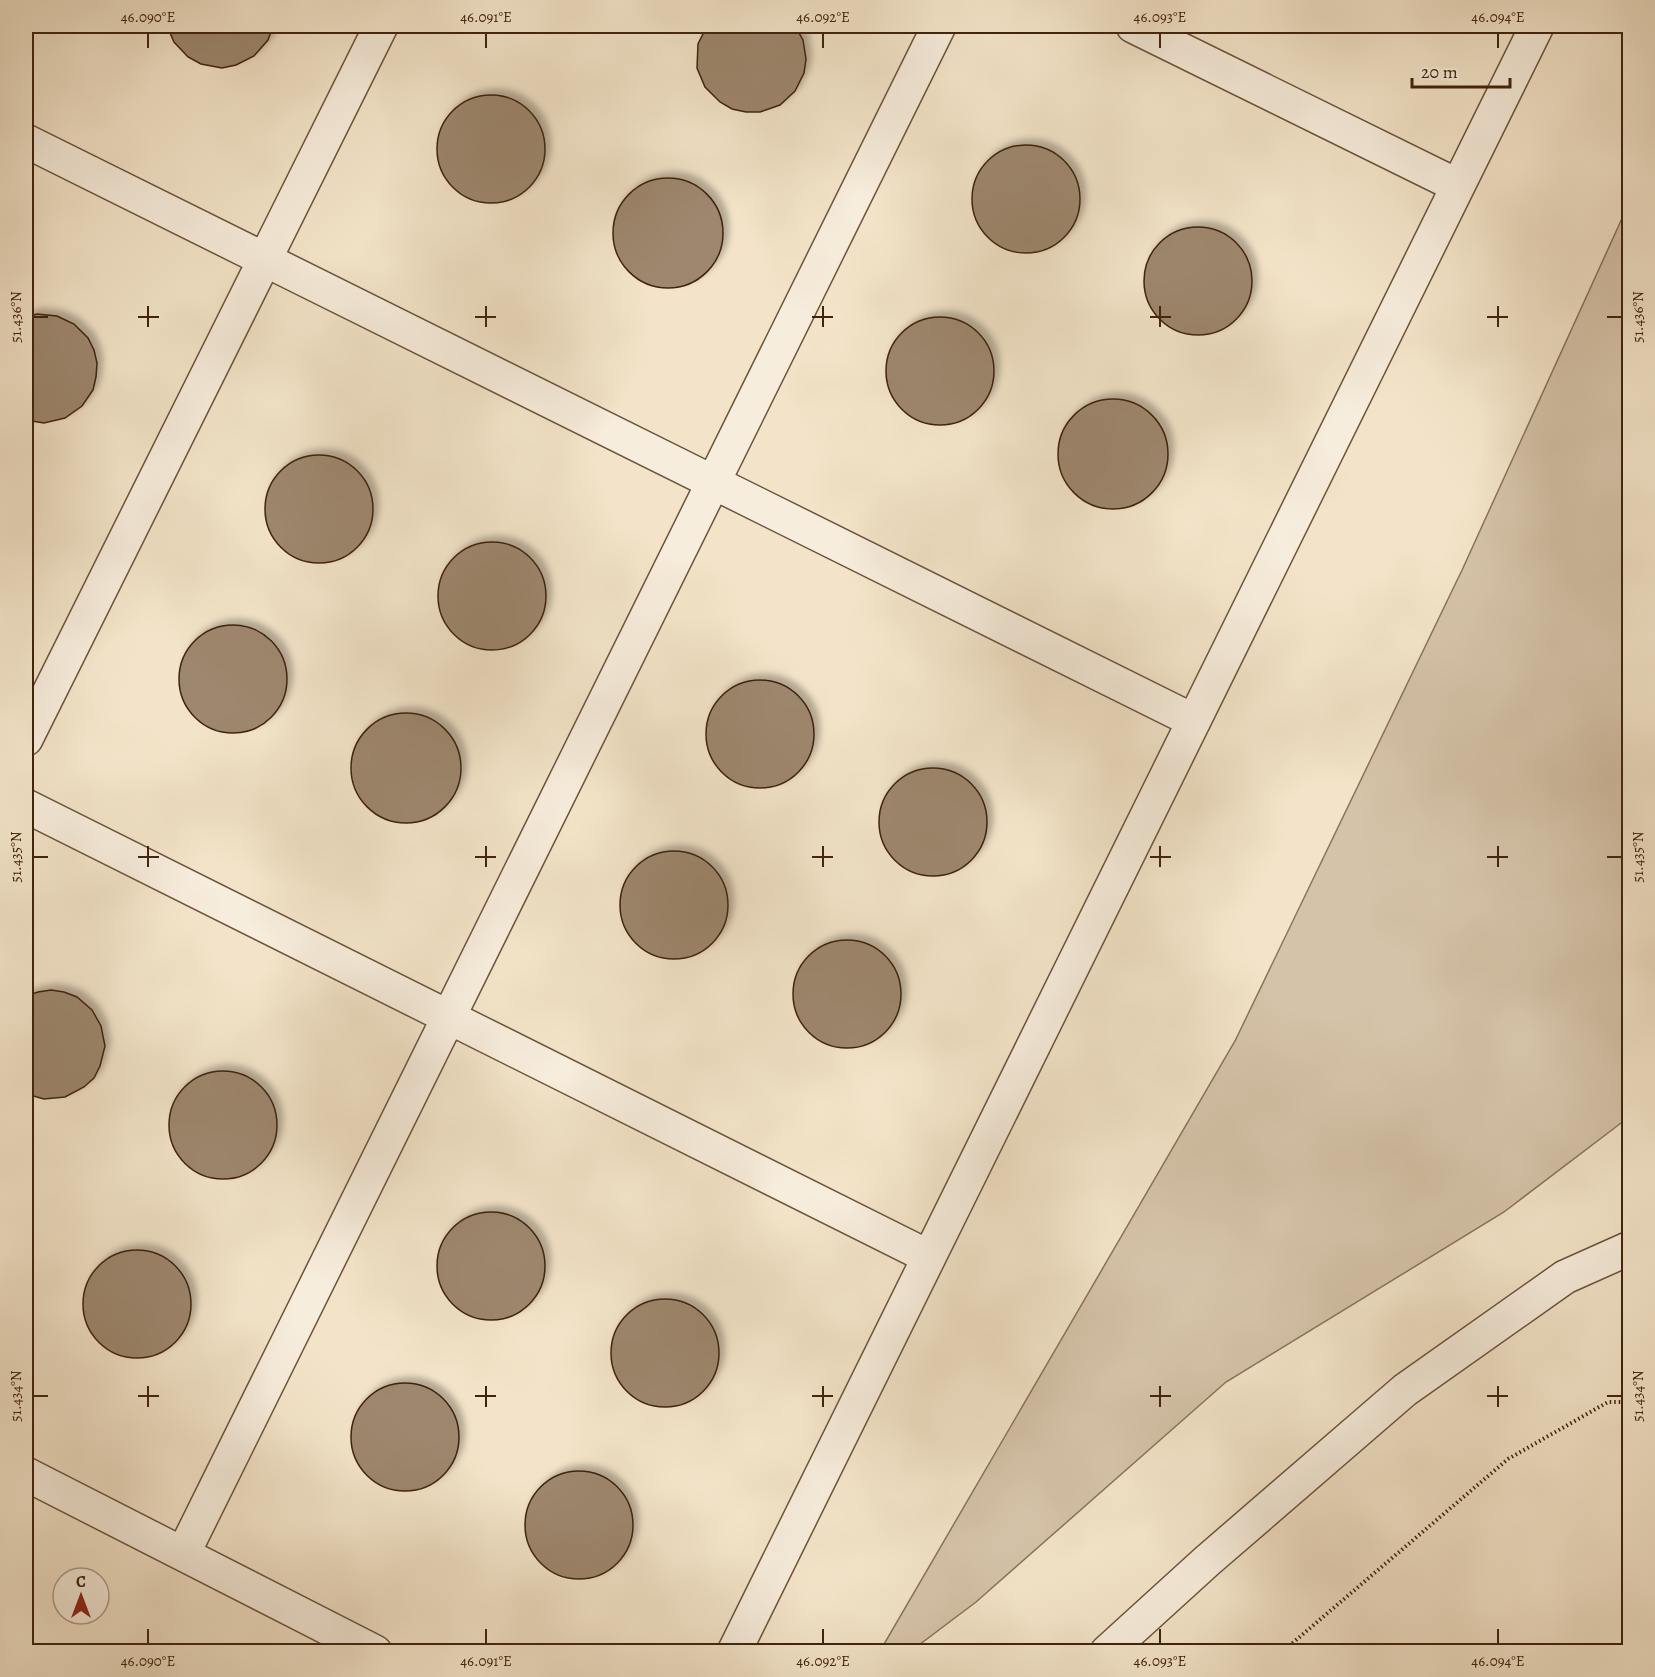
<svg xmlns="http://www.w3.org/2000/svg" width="1655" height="1677" font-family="Alegreya,serif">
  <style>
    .green { fill: #d5c3a9; stroke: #8a735a; stroke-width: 1.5 }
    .building { fill: #9d876e; stroke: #40230c; stroke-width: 1.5; filter: url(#shadow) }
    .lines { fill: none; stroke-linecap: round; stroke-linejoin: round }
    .minor-casing { stroke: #6d533b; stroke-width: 36 }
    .path { stroke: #40230c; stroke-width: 4; stroke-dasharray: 1.5 3; stroke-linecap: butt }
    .minor { stroke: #f7eddc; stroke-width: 33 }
    .ticks { fill: none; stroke: #40230c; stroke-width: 2 }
    .neatline { fill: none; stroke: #40230c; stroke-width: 2 }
    .ticks-label { font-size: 15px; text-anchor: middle; fill: #40230c }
  </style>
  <defs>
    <filter id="shadow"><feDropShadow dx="5.5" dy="-5.5" stdDeviation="3" flood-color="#0004"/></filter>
  </defs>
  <rect width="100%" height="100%" fill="#f3e4c9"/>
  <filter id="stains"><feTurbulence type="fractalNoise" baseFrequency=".00333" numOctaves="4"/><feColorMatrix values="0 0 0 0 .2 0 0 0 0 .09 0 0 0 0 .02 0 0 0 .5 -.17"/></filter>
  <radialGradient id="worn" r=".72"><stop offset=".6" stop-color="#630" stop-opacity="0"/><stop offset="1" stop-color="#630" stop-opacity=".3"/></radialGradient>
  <path class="green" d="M1629,203v914l-125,95 -278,170 -250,220 -65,49h-31l355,-610 228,-473z"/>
  <path class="building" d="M167,26h106l-5,14 -14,16 -18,9 -14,3 -21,-4 -13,-7 -14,-15z
    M555,26h51l-10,4 -14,2 -14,-2z
    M707,26h88l8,14 3,19 -2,14 -9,18 -15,14 -20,7h-14l-14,-3 -12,-7 -15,-15 -8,-19 1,-24z
    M437 149a54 54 0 1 1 108 0a54 54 0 1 1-108 0Z
    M972 199a54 54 0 1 1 108 0a54 54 0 1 1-108 0Z
    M613 233a55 55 0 1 1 110 0a55 55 0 1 1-110 0Z
    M1144 281a54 54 0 1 1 108 0a54 54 0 1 1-108 0Z
    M37,314l20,2 17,8 14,14 6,12 3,13 -1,14 -3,13 -11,16 -17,12 -21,5 -18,-3v-103z
    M886 371a54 54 0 1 1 108 0a54 54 0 1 1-108 0Z
    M1058 454a55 55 0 1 1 110 0a55 55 0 1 1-110 0Z
    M265 509a54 54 0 1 1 108 0a54 54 0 1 1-108 0Z
    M438 596a54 54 0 1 1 108 0a54 54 0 1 1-108 0Z
    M179 679a54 54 0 1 1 108 0a54 54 0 1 1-108 0Z
    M706 734a54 54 0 1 1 108 0a54 54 0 1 1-108 0Z
    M351 768a55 55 0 1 1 110 0a55 55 0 1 1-110 0Z
    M879 822a54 54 0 1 1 108 0a54 54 0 1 1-108 0Z
    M620 905a54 54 0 1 1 108 0a54 54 0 1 1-108 0Z
    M793 994a54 54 0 1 1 108 0a54 54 0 1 1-108 0Z
    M51,990l13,2 13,5 15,13 9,16 4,20 -5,20 -6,12 -10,9 -19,10 -21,2 -18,-5v-98l12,-4z
    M169 1125a54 54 0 1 1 108 0a54 54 0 1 1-108 0Z
    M437 1266a54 54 0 1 1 108 0a54 54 0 1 1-108 0Z
    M83 1304a54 54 0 1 1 108 0a54 54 0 1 1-108 0Z
    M611 1353a54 54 0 1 1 108 0a54 54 0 1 1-108 0Z
    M351 1437a54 54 0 1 1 108 0a54 54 0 1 1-108 0Z
    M525 1525a54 54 0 1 1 108 0a54 54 0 1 1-108 0Z"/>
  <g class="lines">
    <g class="minor-casing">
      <path id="minor" d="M1133,26l325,160
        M26,141l1168,580
        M26,739l355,-713
        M26,806l903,451
        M26,1474l349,178
        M183,1554l756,-1528
        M734,1652l803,-1626
        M1107,1652l100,-91 198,-171 160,-113 65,-29"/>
    </g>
    <path class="path" d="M1282,1652l226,-193 100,-57h22"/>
    <use href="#minor" class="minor"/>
  </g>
  <path class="ticks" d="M148,33v15M486,33v15M823,33v15M1160,33v15M1498,33v15M148,306v21M486,306v21M823,306v21M1160,306v21M1498,306v21M33,317h15M138,317h21M475,317h21M812,317h21M1150,317h21M1487,317h21M1607,317h15M148,846v21M486,846v21M823,846v21M1160,846v21M1498,846v21M33,857h15M138,857h21M475,857h21M812,857h21M1150,857h21M1487,857h21M1607,857h15M148,1386v21M486,1386v21M823,1386v21M1160,1386v21M1498,1386v21M33,1396h15M138,1396h21M475,1396h21M812,1396h21M1150,1396h21M1487,1396h21M1607,1396h15M148,1629v15M486,1629v15M823,1629v15M1160,1629v15M1498,1629v15"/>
  <rect width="1655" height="1677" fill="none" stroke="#f3e4c9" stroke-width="66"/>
  <g transform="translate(81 1596)"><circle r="28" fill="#f7eddc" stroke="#ae9c89" stroke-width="1.5"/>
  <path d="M0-4.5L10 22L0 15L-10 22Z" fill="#8f2418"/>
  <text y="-9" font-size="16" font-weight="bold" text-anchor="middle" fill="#40230c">С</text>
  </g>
  <path d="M1412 78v9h98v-9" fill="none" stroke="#40230c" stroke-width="3"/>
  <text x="1421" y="78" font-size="18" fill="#40230c" stroke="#f7eddc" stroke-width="4.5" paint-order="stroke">20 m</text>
  <rect x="33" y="33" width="1589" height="1611" class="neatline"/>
  <g class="ticks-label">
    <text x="148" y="22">46.090°E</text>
    <text x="486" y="22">46.091°E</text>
    <text x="823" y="22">46.092°E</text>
    <text x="1160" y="22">46.093°E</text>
    <text x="1498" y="22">46.094°E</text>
    <text transform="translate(16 317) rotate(-90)" y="5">51.436°N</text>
    <text transform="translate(1638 317) rotate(-90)" y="5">51.436°N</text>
    <text transform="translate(16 857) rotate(-90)" y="5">51.435°N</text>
    <text transform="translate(1638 857) rotate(-90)" y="5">51.435°N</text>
    <text transform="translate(16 1396) rotate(-90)" y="5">51.434°N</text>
    <text transform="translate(1638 1396) rotate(-90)" y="5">51.434°N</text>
    <text x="148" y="1666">46.090°E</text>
    <text x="486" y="1666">46.091°E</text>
    <text x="823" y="1666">46.092°E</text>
    <text x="1160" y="1666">46.093°E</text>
    <text x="1498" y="1666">46.094°E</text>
  </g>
  <rect width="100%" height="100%" filter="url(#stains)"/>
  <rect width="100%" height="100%" fill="url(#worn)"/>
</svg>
